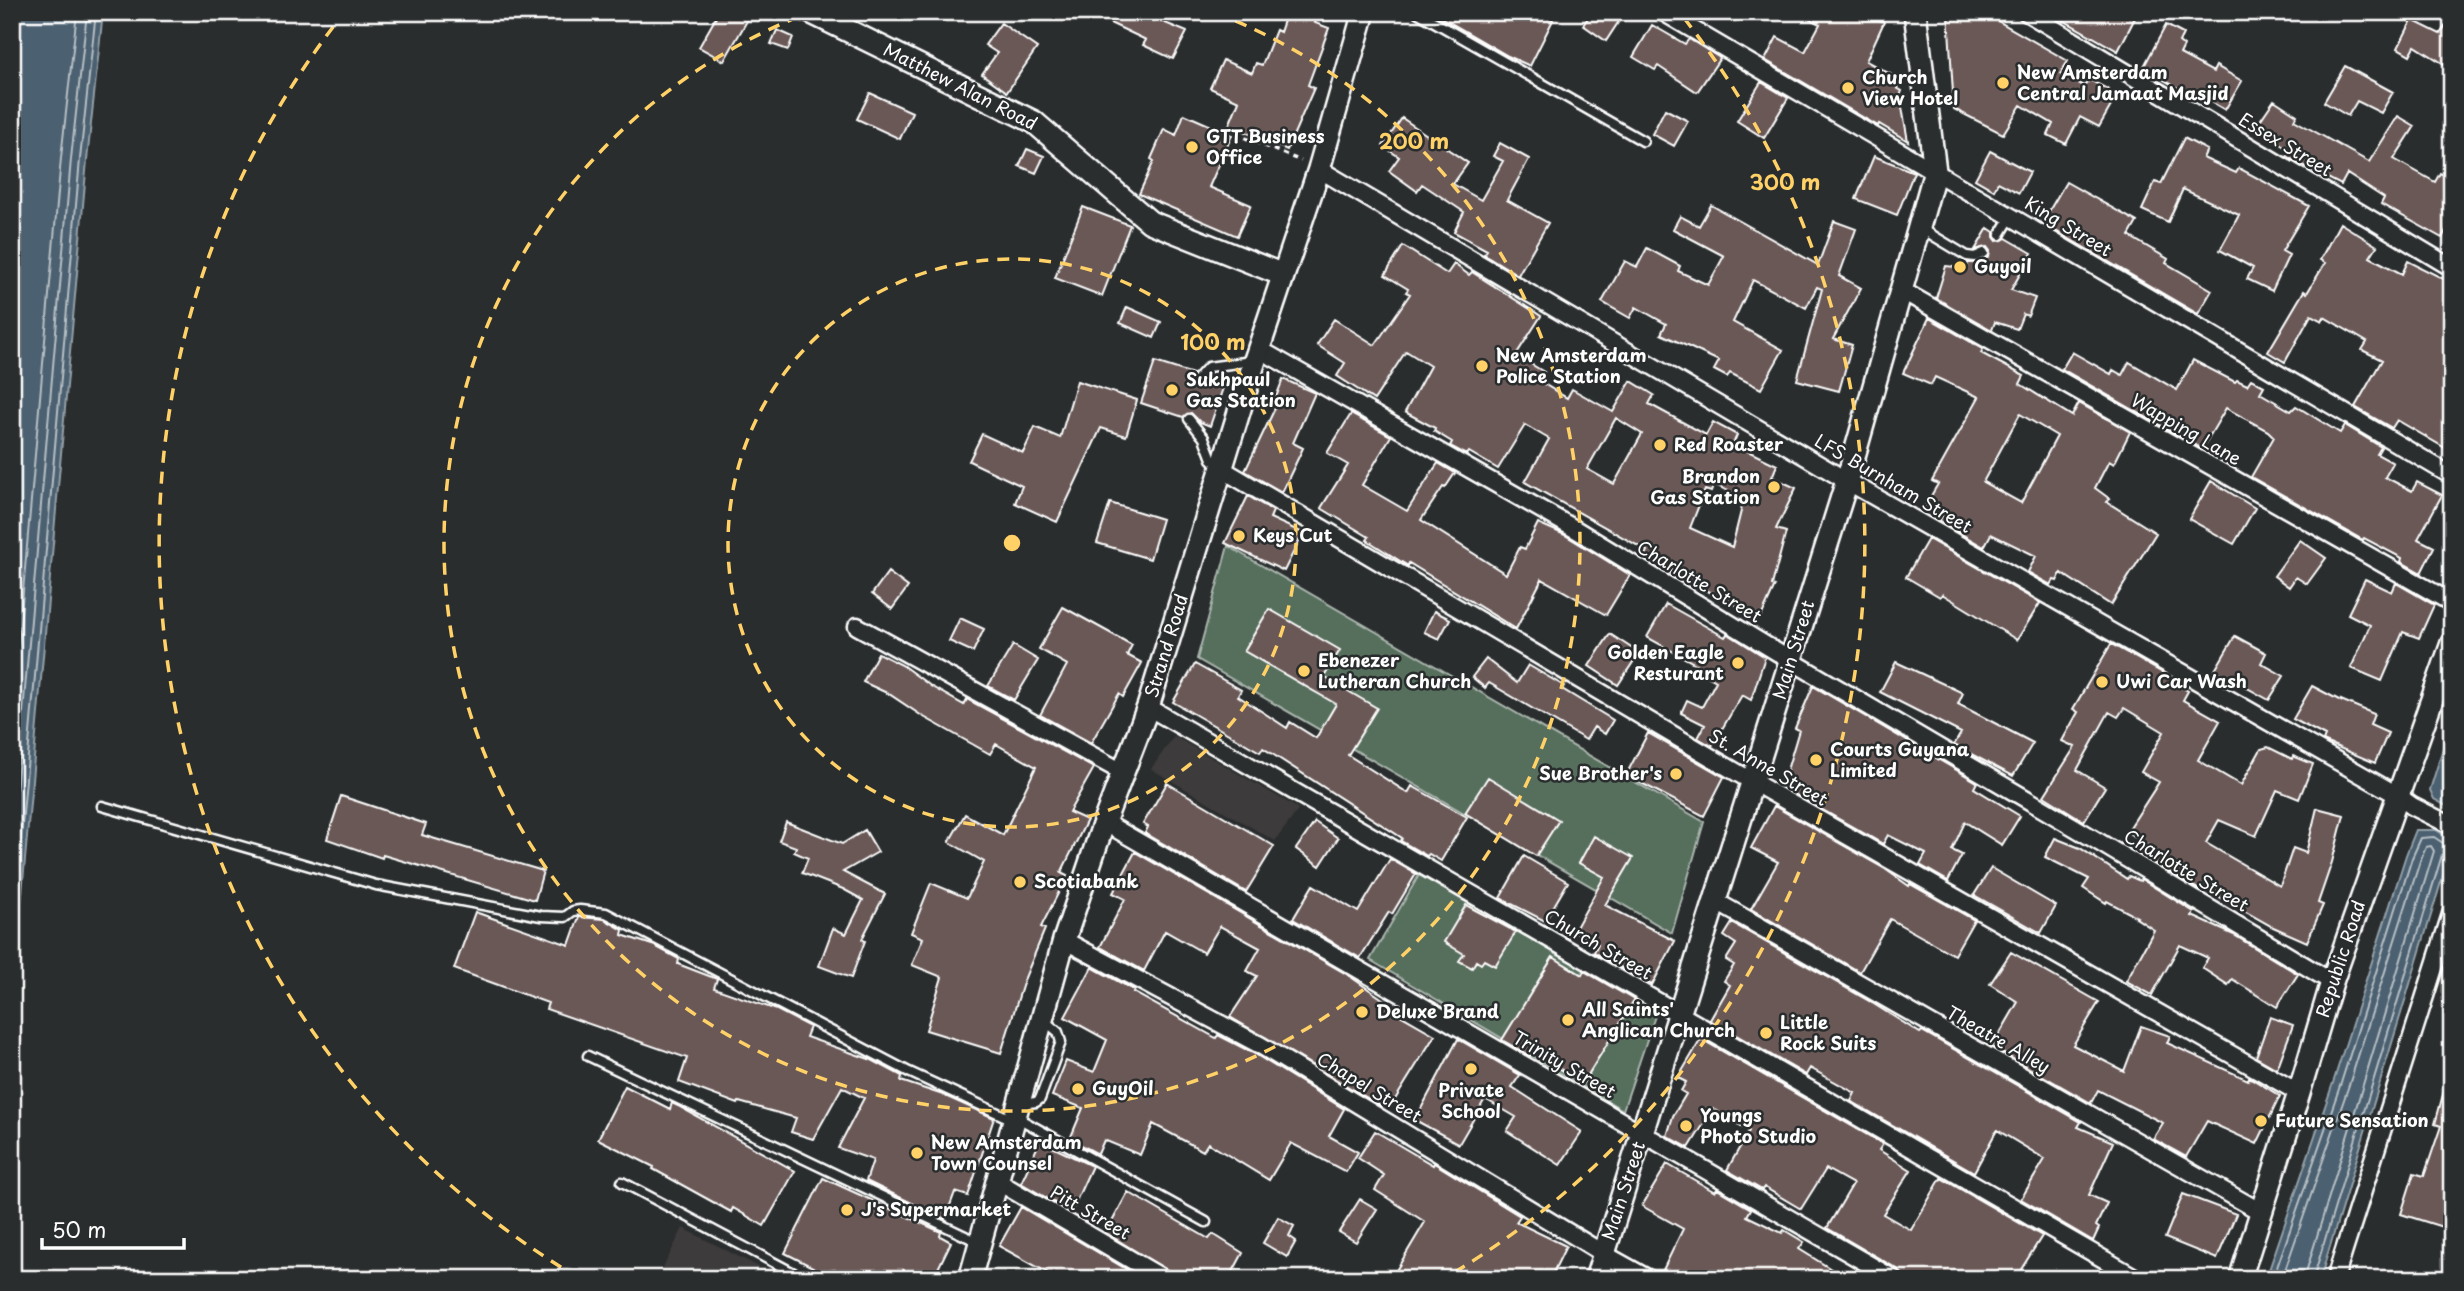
<svg xmlns="http://www.w3.org/2000/svg" width="2464" height="1291" font-family="'Playpen Sans',sans-serif">
  <style>
    .built { fill: #3d3a3a }
    .green { fill: #566e5c; stroke: #aab6ae; stroke-width: 2; fill-rule: evenodd }
    .water { fill: #4b606f; stroke: #93a0a9; stroke-width: 2 }
    .lines { fill: none; stroke-linecap: round; stroke-linejoin: round }
    .shore { stroke: #b7bfc5; stroke-width: 2 }
    .building { fill: #6a5856; stroke: #fff; stroke-width: 2; fill-rule: evenodd }
    .lane-casing { stroke: #fff; stroke-width: 13 }
    .street-casing { stroke: #fff; stroke-width: 21 }
    .secondary-casing { stroke: #fff; stroke-width: 26 }
    .path { stroke: #fff; stroke-width: 3.5; stroke-dasharray: 5 5; stroke-linecap: butt }
    .lane { stroke: #2a2d2e; stroke-width: 8 }
    .street { stroke: #2a2d2e; stroke-width: 16 }
    .secondary { stroke: #2a2d2e; stroke-width: 21 }
    .ring { fill: none; stroke: #ffd166; stroke-width: 3.5; stroke-dasharray: 12 9 }
    .poi-dot { fill: #ffd166; stroke: #2a2d2e; stroke-width: 2.5 }
    .labels { text-anchor: middle; stroke-width: 5; stroke-linejoin: round; paint-order: stroke }
    .poi-label { font-size: 18px; font-weight: bold; fill: #fff; stroke: #2a2d2e; text-anchor: start }
    .street-label { font-size: 18px; fill: #fff; stroke: #2a2d2e }
    .centre { fill: #ffd166; stroke: #2a2d2e; stroke-width: 3.5 }
    .ring-label { font-size: 21px; text-anchor: middle; font-weight: bold; fill: #ffd166; stroke: #2a2d2e; stroke-width: 5; stroke-linejoin: round; paint-order: stroke }
  </style>
  <rect width="100%" height="100%" fill="#2a2d2e"/>
  <filter id="ink" filterUnits="userSpaceOnUse"><feTurbulence type="fractalNoise" baseFrequency=".0143" numOctaves="2"/><feDisplacementMap in="SourceGraphic" scale="14" xChannelSelector="R" yChannelSelector="G"/><feConvolveMatrix kernelMatrix="1 2 1 2 8 2 1 2 1" color-interpolation-filters="sRGB"/></filter>
  <g filter="url(#ink)">
    <path class="built" d="M1174,736l125,73 -24,32 -124,-72z
      M683,1228l99,51h-125z"/>
    <path class="green" d="M1228,546l476,276 -32,111 -475,-274zM1269,609l70,41 -24,42 -71,-41z
      M1419,875l238,135 -34,100 -253,-150zM1553,957l78,47 -48,79 -78,-47z"/>
    <path class="water" d="M12,12h91l-16,148 -75,846z
      M2452,719v90l-18,-10 -4,-9z
      M2416,830h20l14,9 -1,17 -129,423h-54l68,-199 72,-225z"/>
    <g class="lines">
      <path class="shore" d="M12,717l49,-559 16,-146
        M12,839l59,-680 16,-147
        M12,940l68,-781 16,-147
        M2273,1279l68,-196 71,-225 9,-20 13,-1 12,8 1,3 -5,7 -129,424
        M2282,1279l67,-194 71,-224 6,-14 5,-1 3,5 -130,428"/>
    </g>
    <path class="building" d="M719,12h33l-28,49 -25,-14z
      M1116,12h23l48,20 -14,27 -30,-14 3,-5 -36,-17z
      M1287,12h17l13,5 -2,6 14,5 -21,57 6,3 -27,62 -58,-25 10,-24 -29,-13 13,-28 29,13 4,-10 6,2 14,-35 4,2z
      M1432,12h88l12,7 5,-7 16,8 -23,46 -22,-10z
      M1592,12h33l-19,29 -23,-16z
      M1795,12h68l21,10 -18,39 35,19 -4,8 5,3 -2,5 8,45 -29,-17 -1,2 -113,-66 12,-23 28,15 15,-28z
      M1948,12h34l86,49 -8,13 24,12 6,-6 19,10 -5,9 8,5 -13,23 -19,-10 -14,27 -18,-9 5,-11 -32,-19 -18,29 -49,-25z
      M2049,12h89l-20,39z
      M2452,16v53l-37,-23 -5,9 -12,-7 14,-28 28,14z
      M1001,23l36,25 -30,44 -25,-18 15,-21 -12,-8z
      M1652,25l33,19 4,-5 31,19 -23,34 -39,-26 -3,4 -22,-13z
      M2166,25l17,9 -4,8 5,4 -4,8 33,18 3,-6 26,15 -17,29 -29,-17 -2,4 -51,-29z
      M777,30l16,7 -5,13 -17,-6z
      M2345,66l48,26 -12,21 -24,-12 -9,15 -24,-14z
      M1761,82l27,16 -24,40 -27,-17z
      M870,93l42,19 -12,27 -43,-20z
      M2274,100l23,15 -3,5 75,42 29,-46 17,10 -21,33 41,23 5,-9 12,6v40l-10,19 -61,-34 3,-6 -37,-24 -6,11 -54,-28 4,-6 -36,-23z
      M1665,109l23,12 -14,25 -22,-12z
      M1184,114l48,21 -23,52 42,18 -14,31 -98,-42 15,-33 -3,-2 13,-30 12,6z
      M1402,118l66,45 -15,21 28,16 22,-39 -10,-5 7,-13 29,16 -22,41 41,23 -30,52 -34,-21 3,-4 -33,-18 10,-20 -42,-28 -5,7 -28,-20 10,-14 -16,-11z
      M2184,138l23,12 -4,8 33,15 3,-5 70,38 -27,45 7,4 -17,36 -25,-12 6,-11 -33,-18 19,-35 -56,-26 -15,33 -26,-12 13,-28 6,2z
      M1027,149l17,7 -8,17 -17,-7z
      M1990,151l40,21 -11,21 -21,-11 -4,8 -19,-11z
      M1874,156l40,16 -17,43 -41,-16z
      M2066,182l71,40 -8,14 39,23 -2,4 46,27 -14,24 -156,-91z
      M1711,205l107,60 16,-44 22,8 -17,47 22,12 -28,51 19,6 -13,46 -42,-11 25,-91 -5,-2 -11,21 -53,-28 -20,42 50,28 -22,39 -31,-16 -3,4 -13,-7 5,-9 -58,-27 5,-10 -30,-17 -6,11 -28,-16 23,-41 12,6 10,-19 33,18 -2,5 30,14 16,-29 -51,-27 7,-13 19,10z
      M1083,207l47,18 -28,71 -47,-18z
      M2340,223l37,23 -7,11 32,17 6,-13 44,22v169l-55,-32 -5,8 -37,-21 27,-47 -20,-10 5,-8 -43,-25 -2,4 -11,-6 -26,47 -17,-10 36,-61 3,2 18,-30 -5,-3z
      M1988,228l6,4v5l3,4 9,-3 26,15 -21,37 24,8 -7,18 -5,-2 -6,15 -22,-7 -3,8 -56,-32 10,-32 19,2 3,-5h9l12,-6 1,-6 -3,-4 -12,3z
      M1403,246l44,28 7,-10 15,11 3,-3 69,44 -25,39 28,17 -5,9 28,17 5,-9 41,23 18,-31 23,14 -5,9 57,31 7,-13 24,13 -4,9 44,21 -5,12 24,11 -20,41 10,3 -14,53 3,1 -14,31 -91,-44 2,-3 -27,-15 2,-4 -122,-69 24,-43 -24,-14 -27,44 -29,-17 -2,3 -17,-9 2,-4 -18,-11 1,-3 -30,-16 25,-46 -24,-15 -32,49 -37,-24 8,-13 -28,-18 17,-26 41,26 35,-51 -4,-2 2,-3 -23,-14zM1616,418l26,16 -28,50 -27,-15zM1714,484l30,15 -12,48 -42,-19 15,-38 6,2z
      M1127,307l34,15 -7,16 -34,-15z
      M1929,318l54,31 -2,4 43,23 -4,8 52,32 7,-13 51,29 -16,32 -5,-3 -14,27 15,11 -3,3 49,31 -45,72 -50,-32 -4,8 -3,-1 -3,5 -23,-13 8,-16 -45,-22 -7,13 -45,-26 3,-5 -17,-10 13,-22 -6,-3 47,-84 -44,-20 -4,8 -28,-12zM2020,414l37,22 -36,67 -38,-21z
      M2072,352l39,22 2,-4 9,5 7,-13 48,28 16,-30 42,22 2,-2 10,5 4,-6 13,7 -4,7 31,18 5,-5 44,27 5,-8 36,22 -4,7 16,9 -8,14 27,14 5,-9 25,13 -24,44 16,8 -13,26 -20,-11 1,-4 -38,-20 -1,2 -112,-63 23,-40 -6,-6 -42,-23 -24,41 -140,-80z
      M1155,362l38,12v6l4,3h5l4,-4 18,6 -14,41 -10,-4 -9,-9 -8,4 -42,-14z
      M1283,379l32,14 -22,50 10,5 -21,44 -37,-21 31,-65 -3,-1z
      M1077,381l60,19 -11,36 -25,-8 -44,94 -42,-19 7,-17 -53,-25 13,-27 41,19 12,-26 25,11z
      M1351,414l40,22 -29,49 45,26 31,-48 17,10 -10,15 -2,-1 -22,33 85,54 14,-27 5,2 13,-26 27,12 65,40 -24,40 -64,-36 -26,50 -107,-66 -1,3 -41,-26 2,-3 -48,-29 27,-43 -21,-12z
      M2211,481l44,27 -21,36 -45,-25z
      M1248,496l25,15 -3,7 33,15 -19,38 -59,-28z
      M1110,503l52,16 -12,40 -53,-16z
      M1928,539l112,64 -23,37 -75,-46 -2,3 -34,-20z
      M2300,540l26,18 -19,26 -11,-7 -7,10 -15,-11z
      M888,572l20,15 -16,22 -20,-15z
      M2365,579l27,13 4,-9 38,22 -15,33 -16,-6 -21,49 -31,-13 19,-43 -22,-11z
      M1666,604l59,33 2,-3 3,1 35,22 -14,43 -9,-5 -30,51 -14,-8 7,-13 -24,-12 6,-13 15,7 14,-26 -10,-6 2,-4 -61,-34z
      M1063,607l69,38 -5,10 15,8 -19,34 -4,-3 -28,49 -51,-28 27,-50 -28,-16z
      M1269,609l71,41 -16,27 53,31 -29,47 60,38 4,-7 55,31 -26,44 -12,-7 -2,2 -26,-15 1,-3 -139,-90 -3,4 -87,-50 22,-38 46,26 -3,6 49,32 3,-6 26,16 20,-34 -92,-53z
      M1434,611l16,8 -11,20 -15,-7z
      M960,618l24,11 -11,23 -24,-11z
      M1610,634l29,19 -21,32 -29,-19z
      M2235,636l31,17 -5,10 23,13 -15,24 -54,-30z
      M2111,644l57,32 -1,2 21,13 -5,9 37,21 -22,39 43,25 20,-36 7,-2 24,12 1,-3 20,8 -14,35 -22,-9 -21,46 -37,-16 -13,23 74,43 13,-38 13,5 11,-45 27,7 -12,47 -14,41 5,2 -16,37 -36,-16 -64,-36 -2,3 -54,-32 6,-10 -30,-19 32,-50 -18,-10 23,-40 -40,-24 -6,9 -9,-5 -32,58 28,17 -21,34 -40,-25 31,-49 -13,-6 16,-29 -5,-3z
      M1013,645l25,15 -24,40 -26,-14z
      M878,653l24,12 30,22 32,18 3,-6 127,69 -25,44 18,8 -26,53 6,3 -26,51 4,2 -21,51 -23,73 -75,-23 16,-53 -30,-12 11,-27 -12,-5 20,-50 36,15 17,-36 -35,-20 16,-28 38,21 33,-68 -40,-23 -6,10 -68,-38 -33,-22 -26,-12z
      M1486,659l31,24 11,-18 36,21 -2,3 51,31 -8,14 -11,-7 -8,13 -97,-57 -4,5 -13,-11z
      M1896,662l67,31 -5,11 75,39 -20,33 -59,-31 7,-12 -81,-41z
      M1813,686l164,96 -3,6 46,28 -18,29 -37,-23 -13,28 10,5 -14,26 -28,-16 6,-11 -38,-19 -5,9 -101,-57 17,-57 -4,-2z
      M2312,686l29,15v-1l33,14 -4,11 18,8 -13,30 -52,-22 2,-5 -32,-17z
      M1648,733l76,44 -20,39 -78,-41z
      M1488,777l71,43 -23,36 -71,-43z
      M1167,783l107,63 -28,46 -101,-59 3,-6 -5,-3z
      M341,796l85,28 -4,11 121,36 -8,29 -152,-45 -1,3 -55,-19z
      M1774,806l111,63 24,17 1,-2 64,36 -20,35 -64,-36 -30,53 -109,-63 27,-47 -27,-14z
      M786,822l56,22 23,-14 13,22 -35,20 42,22 -23,45 3,2 -14,37 -32,-12 14,-38 13,6 17,-34 -20,-11 -41,-16 6,-15 -14,-6 2,-5 -17,-6z
      M1315,822l23,16 -18,28 -24,-17z
      M1594,836l39,22 -28,47 70,36 -23,44 -58,-33 4,-8 -24,-13 30,-54 -25,-14z
      M2055,838l25,10 47,31 2,-3 11,5 1,-2 53,33 -2,4 42,19 64,39 -21,33 -45,-28 -4,6 -26,-17 6,-10 -28,-13 -28,50 -26,-14 28,-51 -18,-12 1,-1 -30,-16 -1,2 -23,-15 6,-9 -44,-22z
      M1135,852l213,123 42,29 -2,4 47,27 -44,71 -7,-4 -3,4 -151,-89 27,-41 -10,-5 13,-23 -40,-22 -16,27 -39,-22 -21,40 -44,-24 25,-48 -12,-6z
      M1524,856l44,26 -23,39 -45,-23z
      M1390,859l26,15 -24,40 -3,-2 -29,46 -67,-39 20,-34 45,27z
      M1991,868l65,38 -15,27 -67,-38z
      M1466,905l50,27 -21,34 -11,-6 -3,4 -5,-3 -4,7 -13,-7 5,-7 -20,-12z
      M475,912l94,33 10,-28 25,2 19,11 -1,5 33,11 24,13 -1,5 39,15 -3,9 63,22 33,17 -4,10 66,23 30,16 -1,5 42,14 51,23 -26,78 -13,-4 -10,27 -79,-38 7,-21 -35,-12 26,-50 -22,-11 -29,52 -22,-7 5,-14 -57,-16 -1,2 -59,-22 8,-24 -141,-49 2,-6 -94,-34z
      M1732,923l137,78 51,32 2,-2 159,91 -3,5 35,15 -24,53 18,8 -11,23 3,2 -6,13 -72,-42 24,-40 -48,-29 -23,42 -123,-71 4,-8 -45,-25 -4,7 -96,-55 20,-35 -6,-4 10,-16 -8,-5 10,-16 -12,-8z
      M2011,952l88,50 -26,43 51,26 17,-45 29,10 -3,7 81,37 1,-3 31,19 -23,48 -50,-23 -21,36 -33,-18 10,-16 -65,-33 -7,13 -99,-56 26,-45 -28,-18z
      M1553,957l29,18 2,-4 50,29 -51,83 -50,-31 -3,4 -28,-16z
      M1092,967l42,23 -1,2 83,46 2,-3 37,19 89,55 -15,27 29,16 -12,20 -55,-29 -22,37 -61,-37 -5,8 -50,-27 -13,31 -36,-15 -6,14 -28,-15 13,-31 -31,-12 14,-35 28,11 13,-32 -42,-23z
      M2270,1017l23,8 -16,44 -21,-12z
      M1458,1039l62,36 -8,12 70,45 -22,33 -53,-34 9,-14 -31,-18 -26,45 -44,-24z
      M1701,1039l182,105 -4,6 32,20 -28,44 28,16 30,-52 101,58 -27,43h-111l-5,-9 -72,-42 26,-44 -27,-15 -25,40 -37,-22 -2,3 -35,-20 22,-39 -36,-22 -24,39 -22,-12 6,-20 13,-22 -5,-3 5,-9 -8,-4z
      M2447,1080l5,1v149l-51,-16 13,-41 10,3 17,-50 -6,-2z
      M625,1086l45,23 2,-6 6,3 117,65 -31,55 -31,-18 -2,4 -78,-43 1,-2 -56,-28z
      M1375,1131l58,34 1,-2 86,53 -4,6 50,24 -16,33h-159l34,-57 -50,-32 9,-15 -26,-17z
      M1040,1141l52,25 -21,46 -50,-29z
      M1667,1164l48,28 2,-3 34,20 -4,7 35,17 2,-3 20,12 -5,7 48,30h-171l-14,-7 21,-43 -41,-23z
      M823,1178l118,54 -1,4 11,6 -18,37h-97l-51,-26z
      M1128,1192l81,47 4,-5 30,19 -14,26h-48l-75,-46z
      M2183,1194l53,20 -19,45 -52,-21z
      M1360,1199l17,10 -21,33 -17,-10z
      M1021,1207l110,65 -3,7h-69l-60,-33z
      M1278,1217l16,9 -5,10 7,5 -9,16 -24,-14z"/>
    <g class="lines">
      <g class="lane-casing">
        <path id="lane" d="M1417,12l226,129
          M1922,229l45,27 8,1 9,-4
          M2000,235l11,-18
          M1199,377l9,-10 44,-6
          M1189,419l15,19 8,21 7,7
          M102,806l274,79 165,31 24,1 8,-6 7,-1 26,3 303,159 104,48
          M588,1056l390,186
          M1022,1104l14,-2 4,-3 21,-57 -3,-10 -14,-12
          M1018,1118l188,104
          M622,1182l183,97"/>
      </g>
      <g class="street-casing">
        <path id="street" d="M1663,12l789,464
          M2026,12l426,256
          M1319,169l528,312 550,314 15,11 40,20
          M1901,290l551,313
          M1259,349l316,180 215,131 289,170 253,152
          M1222,469l531,313 546,311
          M857,626l267,147
          M1148,707l990,572
          M1104,822l790,457
          M1715,901l546,311
          M1064,940l196,105 344,209 45,25
          M997,1181l167,98
          M2335,1279l117,-368"/>
      </g>
      <g class="secondary-casing">
        <path id="secondary" d="M810,12l224,110 116,100 133,53
          M970,1279l94,-339 40,-118 44,-115 107,-347 64,-191 45,-157
          M1596,1279l251,-798 88,-310 -20,-159
          M2240,1279l59,-186 33,-111 120,-339"/>
      </g>
      <path class="path" d="M1236,134l65,27"/>
      <use href="#lane" class="lane"/>
      <use href="#street" class="street"/>
      <use href="#secondary" class="secondary"/>
    </g>
  </g>
  <g class="ring">
    <circle cx="1012" cy="543" r="284"/>
    <path d="M1216 13A568 568 0 1 1 808 13"/>
    <path d="M579 1278A853 853 0 0 1 340 18M1684 18A853 853 0 0 1 1445 1278"/>
  </g>
  <g class="poi-dot">
    <circle cx="2003" cy="83" r="7"/>
    <circle cx="1848" cy="88" r="7"/>
    <circle cx="1192" cy="147" r="7"/>
    <circle cx="1960" cy="267" r="7"/>
    <circle cx="1482" cy="366" r="7"/>
    <circle cx="1172" cy="390" r="7"/>
    <circle cx="1660" cy="445" r="7"/>
    <circle cx="1774" cy="487" r="7"/>
    <circle cx="1239" cy="536" r="7"/>
    <circle cx="1738" cy="663" r="7"/>
    <circle cx="1304" cy="671" r="7"/>
    <circle cx="2102" cy="682" r="7"/>
    <circle cx="1816" cy="760" r="7"/>
    <circle cx="1676" cy="774" r="7"/>
    <circle cx="1020" cy="882" r="7"/>
    <circle cx="1362" cy="1012" r="7"/>
    <circle cx="1568" cy="1020" r="7"/>
    <circle cx="1766" cy="1033" r="7"/>
    <circle cx="1471" cy="1069" r="7"/>
    <circle cx="1078" cy="1089" r="7"/>
    <circle cx="2261" cy="1121" r="7"/>
    <circle cx="1686" cy="1126" r="7"/>
    <circle cx="917" cy="1153" r="7"/>
    <circle cx="847" cy="1210" r="7"/>
  </g>
  <g class="labels">
    <g class="poi-label">
      <text x="2017" y="79">New Amsterdam<tspan x="2017" dy="21">Central Jamaat Masjid</tspan></text>
      <text x="1862" y="84">Church<tspan x="1862" dy="21">View Hotel</tspan></text>
      <text x="1206" y="143">GTT Business<tspan x="1206" dy="21">Office</tspan></text>
      <text x="1974" y="273">Guyoil</text>
      <text x="1496" y="362">New Amsterdam<tspan x="1496" dy="21">Police Station</tspan></text>
      <text x="1186" y="386">Sukhpaul<tspan x="1186" dy="21">Gas Station</tspan></text>
      <text x="1674" y="451">Red Roaster</text>
      <text x="1760" y="483" text-anchor="end">Brandon<tspan x="1760" dy="21">Gas Station</tspan></text>
      <text x="1253" y="542">Keys Cut</text>
      <text x="1724" y="659" text-anchor="end">Golden Eagle<tspan x="1724" dy="21">Resturant</tspan></text>
      <text x="1318" y="667">Ebenezer<tspan x="1318" dy="21">Lutheran Church</tspan></text>
      <text x="2116" y="688">Uwi Car Wash</text>
      <text x="1830" y="756">Courts Guyana<tspan x="1830" dy="21">Limited</tspan></text>
      <text x="1662" y="780" text-anchor="end">Sue Brother's</text>
      <text x="1034" y="888">Scotiabank</text>
      <text x="1582" y="1016">All Saints'<tspan x="1582" dy="21">Anglican Church</tspan></text>
      <text x="1376" y="1018">Deluxe Brand</text>
      <text x="1780" y="1029">Little<tspan x="1780" dy="21">Rock Suits</tspan></text>
      <text x="1092" y="1095">GuyOil</text>
      <text x="1471" y="1097" text-anchor="middle">Private<tspan x="1471" dy="21">School</tspan></text>
      <text x="1700" y="1122">Youngs<tspan x="1700" dy="21">Photo Studio</tspan></text>
      <text x="2275" y="1127">Future Sensation</text>
      <text x="931" y="1149">New Amsterdam<tspan x="931" dy="21">Town Counsel</tspan></text>
      <text x="861" y="1216">J's Supermarket</text>
    </g>
    <g class="street-label">
      <text transform="translate(960 87) rotate(27)" y="6">Matthew Alan Road</text>
      <text transform="translate(2285 145) rotate(31)" y="6">Essex Street</text>
      <text transform="translate(2068 227) rotate(31)" y="6">King Street</text>
      <text transform="translate(2186 430) rotate(30)" y="6">Wapping Lane</text>
      <text transform="translate(1893 484) rotate(30)" y="6">LFS Burnham Street</text>
      <text transform="translate(1699 582) rotate(31)" y="6">Charlotte Street</text>
      <text transform="translate(1167 646) rotate(-73)" y="6">Strand Road</text>
      <text transform="translate(1794 650) rotate(-73)" y="6">Main Street</text>
      <text transform="translate(1768 768) rotate(30)" y="6">St. Anne Street</text>
      <text transform="translate(2186 871) rotate(31)" y="6">Charlotte Street</text>
      <text transform="translate(1598 945) rotate(30)" y="6">Church Street</text>
      <text transform="translate(2341 959) rotate(-72)" y="6">Republic Road</text>
      <text transform="translate(1998 1040) rotate(30)" y="6">Theatre Alley</text>
      <text transform="translate(1564 1065) rotate(30)" y="6">Trinity Street</text>
      <text transform="translate(1369 1088) rotate(31)" y="6">Chapel Street</text>
      <text transform="translate(1624 1191) rotate(-72)" y="6">Main Street</text>
      <text transform="translate(1090 1213) rotate(30)" y="6">Pitt Street</text>
    </g>
  </g>
  <circle cx="1012" cy="543" r="10" class="centre"/>
  <g class="ring-label">
    <text x="1414" y="149">200 m</text>
    <text x="1785" y="190">300 m</text>
    <text x="1213" y="350">100 m</text>
  </g>
  <rect width="2464" height="1291" fill="none" stroke="#2a2d2e" stroke-width="42"/>
  <rect x="21" y="21" width="2422" height="1249" fill="none" stroke="#fff" stroke-width="2.5" filter="url(#ink)"/>
  <path d="M42 1238v10h142v-10" fill="none" stroke="#ffffff" stroke-width="3.5"/>
  <text x="52" y="1238" font-size="21" fill="#ffffff" stroke="#2a2d2e" stroke-width="5" paint-order="stroke">50 m</text>
</svg>
